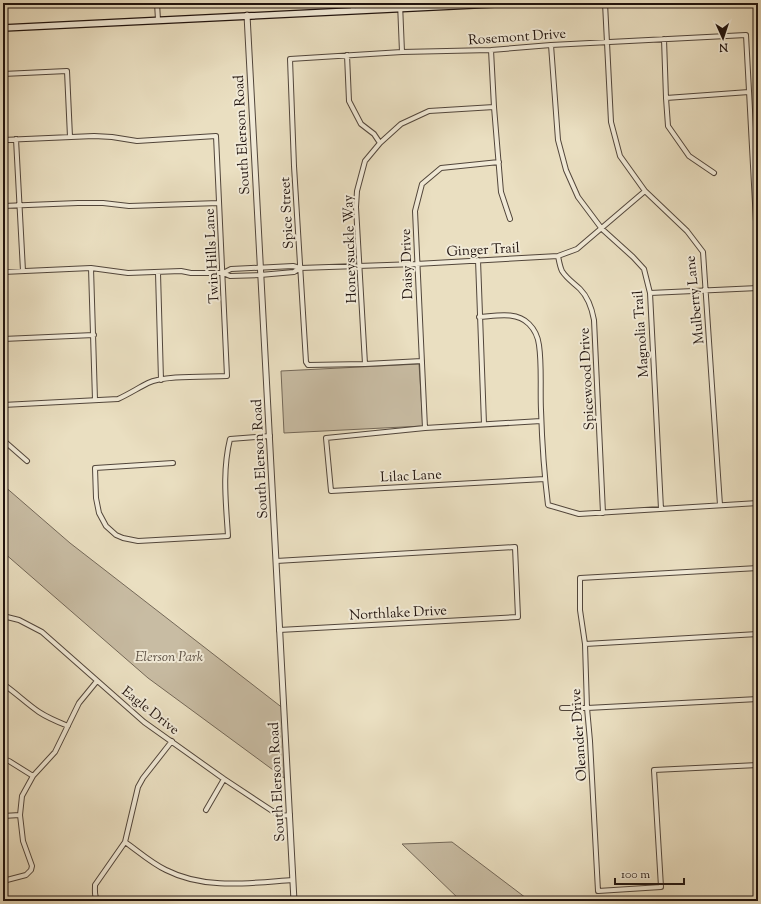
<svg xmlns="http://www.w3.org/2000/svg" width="761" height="904" font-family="'Sorts Mill Goudy',serif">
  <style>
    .green { fill: #c8bca3; stroke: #746858 }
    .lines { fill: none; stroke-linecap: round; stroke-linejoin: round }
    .minor-casing { stroke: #52463b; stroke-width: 6 }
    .tertiary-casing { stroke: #52463b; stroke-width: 7 }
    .secondary-casing { stroke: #20130e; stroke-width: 8 }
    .minor { stroke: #f1ead7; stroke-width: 4 }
    .tertiary { stroke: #f1ead7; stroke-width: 5 }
    .secondary { stroke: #f1ead7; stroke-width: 5.5 }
    .labels { text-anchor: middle; stroke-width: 4; stroke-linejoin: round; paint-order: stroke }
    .street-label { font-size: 14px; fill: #20130e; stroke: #f1ead7 }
    .park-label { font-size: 14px; font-style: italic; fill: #5b4e42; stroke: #f1ead7 }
  </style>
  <rect width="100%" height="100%" fill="#eadfc1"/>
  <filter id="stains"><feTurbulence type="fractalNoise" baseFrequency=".005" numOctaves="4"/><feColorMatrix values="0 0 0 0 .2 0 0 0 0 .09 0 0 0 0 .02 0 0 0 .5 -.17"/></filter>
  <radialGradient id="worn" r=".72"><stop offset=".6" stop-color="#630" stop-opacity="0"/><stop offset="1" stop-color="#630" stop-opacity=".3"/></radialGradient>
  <path class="green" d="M419,364l4,62 -139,7 -3,-62z
    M3,485l67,58 214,166v69l-136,-100 -145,-126z
    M452,842l78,59h-69l-59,-57z"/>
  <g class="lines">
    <g class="minor-casing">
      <path id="minor" d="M157,3l1,17
        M353,3v8
        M400,3l2,49
        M605,3l6,119 9,34 25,35 42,40 16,21 17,253
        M664,39l2,59 2,28 21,30 25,17
        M551,45l7,95 8,30 12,27 24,32 31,28 11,12 6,24 11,216
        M491,50l3,57 7,85 9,27
        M347,55l2,46 12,23 13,10 6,9
        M3,74l64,-3 3,66
        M666,98l83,-6
        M16,139l7,132
        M3,140l91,-4 18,1 25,4 79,-5 11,240c-19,1 -63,-1 -79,7 -10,5 -19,11 -30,16l-115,6
        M3,206l75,-3h25l26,3 90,-3
        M558,256c1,5 2,11 4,15 5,8 12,12 18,18 8,8 12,20 14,31l9,193
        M478,260l6,164
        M91,268l4,132
        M3,272l88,-4 37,5 53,-2 10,2h32l8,-4 62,-3 7,2 116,-4 142,-8 19,-7 68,-58
        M158,273l3,107
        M223,273l7,3 30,-1 34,-3 6,-4
        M650,293l108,-5
        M479,317c17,-1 37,-6 50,7 6,6 9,13 10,21 3,21 1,44 2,65 1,32 3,63 7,95l31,9 179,-11
        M3,339l91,-4
        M422,361l-57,3 -57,1 -2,-3 -12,-196 -4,-107 112,-7 89,-2 60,-5 195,-10 12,224
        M365,364l-9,-157 1,-16 8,-30 15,-18 21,-19 28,-13 65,-4
        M541,421l-116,7 -99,10 5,53 214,-12
        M425,428l-10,-217 7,-27 19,-16 58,-6
        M3,440l24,21
        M173,463l-78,5 1,30 3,15 7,13 10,9 7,3 15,3 90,-5c-2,-33 -6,-64 2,-97l40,-3
        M276,561l239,-14 3,70 -239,13
        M758,568l-178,10v32l5,34 2,64 3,33 8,150 63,-4 -7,-117 104,-5
        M3,616l16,4 23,12 102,90 80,57 56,37 10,-1
        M585,644l173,-10
        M3,684c13,9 23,19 36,28 9,6 19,10 29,14
        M562,708h25l171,-9
        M3,759l6,2 24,15
        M206,810l18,-31
        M3,816l17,-1
        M125,842c13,9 26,21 41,28 39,20 84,13 127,10
        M3,881l23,-6 5,-5 1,-4 -9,-25 -3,-26 2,-19 11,-20 22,-24 24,-49 18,-22
        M98,901c-4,-4 -3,-10 -3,-16l30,-43 13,-55 5,-9 29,-37"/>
    </g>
    <g class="tertiary-casing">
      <path id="tertiary" d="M247,15l47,886"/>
    </g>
    <g class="secondary-casing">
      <path id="secondary" d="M3,28l511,-25"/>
    </g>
    <use href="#minor" class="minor"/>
    <use href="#tertiary" class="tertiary"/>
    <use href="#secondary" class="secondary"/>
  </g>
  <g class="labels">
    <g class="street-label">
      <text transform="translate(517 36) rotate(-4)" y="5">Rosemont Drive</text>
      <text transform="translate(241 135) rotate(-93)" y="5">South Elerson Road</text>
      <text transform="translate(286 213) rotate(-93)" y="5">Spice Street</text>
      <text transform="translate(349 249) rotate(-92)" y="5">Honeysuckle Way</text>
      <text transform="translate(483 249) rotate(-3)" y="5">Ginger Trail</text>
      <text transform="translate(211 256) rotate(-93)" y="5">Twin Hills Lane</text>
      <text transform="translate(406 264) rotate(-92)" y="5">Daisy Drive</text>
      <text transform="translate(694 300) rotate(-96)" y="5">Mulberry Lane</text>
      <text transform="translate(640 334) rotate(-94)" y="5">Magnolia Trail</text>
      <text transform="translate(586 379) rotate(-93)" y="5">Spicewood Drive</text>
      <text transform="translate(259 459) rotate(-93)" y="5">South Elerson Road</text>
      <text transform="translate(411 475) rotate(-3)" y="5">Lilac Lane</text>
      <text transform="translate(398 612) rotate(-3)" y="5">Northlake Drive</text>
      <text transform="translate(151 710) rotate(38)" y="5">Eagle Drive</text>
      <text transform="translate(578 735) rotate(-94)" y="5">Oleander Drive</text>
      <text transform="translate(276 782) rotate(-93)" y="5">South Elerson Road</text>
    </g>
    <g class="park-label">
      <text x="169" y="661">Elerson Park</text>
    </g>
  </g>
  <rect width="761" height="904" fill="none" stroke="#eadfc1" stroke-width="16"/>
  <rect x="4" y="4" width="753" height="896" fill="none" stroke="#20130e" stroke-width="2"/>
  <rect x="8" y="8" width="745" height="888" fill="none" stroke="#20130e"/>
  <g transform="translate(723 38) rotate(177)" stroke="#f1ead7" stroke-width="3" paint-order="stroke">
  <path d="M0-3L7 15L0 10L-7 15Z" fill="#20130e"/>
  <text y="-6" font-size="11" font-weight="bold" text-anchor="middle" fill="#20130e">N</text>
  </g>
  <path d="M615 878v6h69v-6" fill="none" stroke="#20130e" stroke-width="2"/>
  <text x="621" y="878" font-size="12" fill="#20130e" stroke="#f1ead7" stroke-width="3" paint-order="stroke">100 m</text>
  <rect width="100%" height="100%" filter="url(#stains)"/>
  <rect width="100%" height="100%" fill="url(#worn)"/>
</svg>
